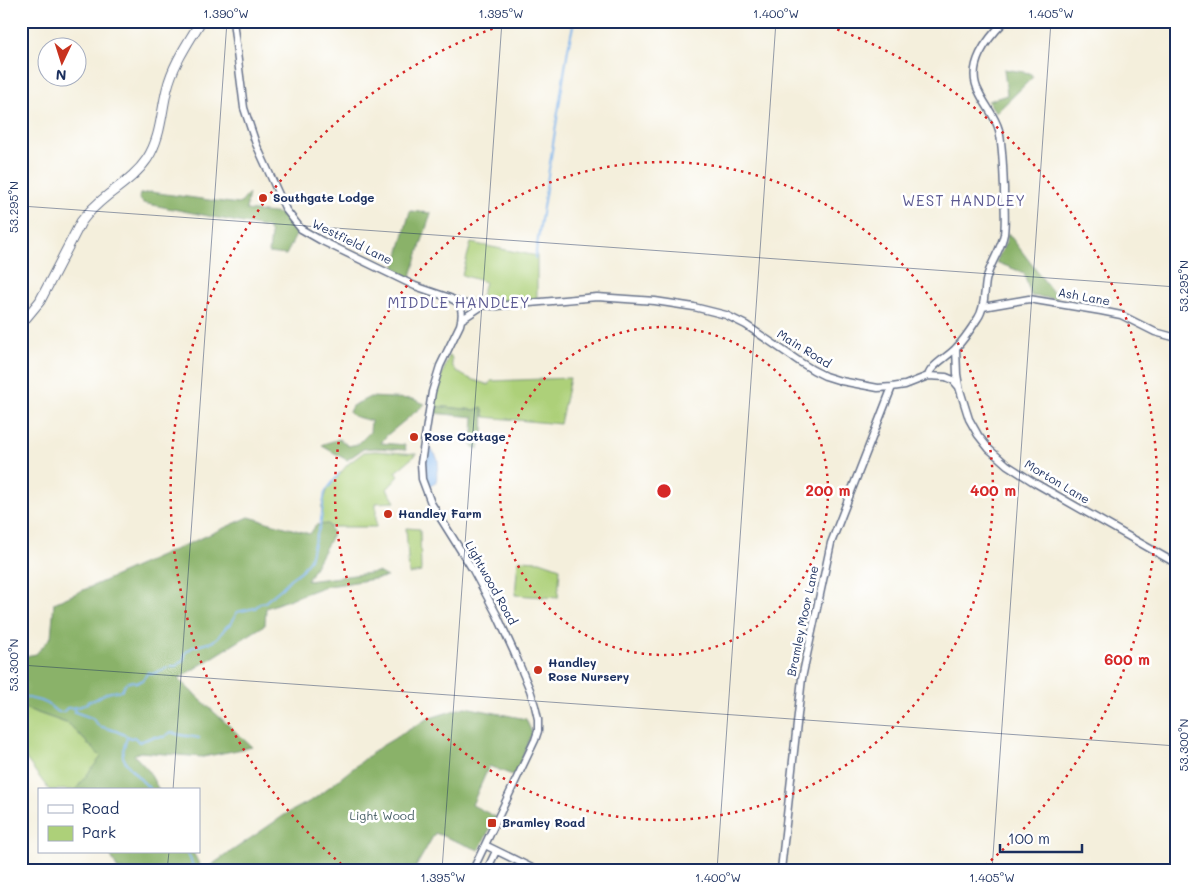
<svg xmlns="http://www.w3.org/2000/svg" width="1198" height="891" font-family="Mali,sans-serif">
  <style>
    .green { fill: #add079; stroke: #64806c }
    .forest { fill: #8ab269; stroke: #527064 }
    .water { fill: #7db3eb; stroke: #4c71a4 }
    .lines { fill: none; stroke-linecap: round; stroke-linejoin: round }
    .stream { stroke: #7db3eb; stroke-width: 2 }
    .street-casing { stroke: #67728a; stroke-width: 9 }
    .secondary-casing { stroke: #67728a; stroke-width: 11 }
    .street { stroke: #fff; stroke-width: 6 }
    .secondary { stroke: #fff; stroke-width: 9 }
    .ticks { fill: none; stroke: #1b2f5e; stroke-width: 1; stroke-opacity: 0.45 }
    .ring { fill: none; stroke: #d62828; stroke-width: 2.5; stroke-dasharray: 2.5 5 }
    .poi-dot { fill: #c8321e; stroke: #fff; stroke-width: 2 }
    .labels { text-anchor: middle; stroke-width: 5; stroke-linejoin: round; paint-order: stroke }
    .poi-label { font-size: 12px; font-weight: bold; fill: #1b2f5e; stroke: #fff; text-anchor: start }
    .street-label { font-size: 12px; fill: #1b2f5e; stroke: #fff }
    .park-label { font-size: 12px; fill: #475f66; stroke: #fff }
    .quarter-label { font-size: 15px; letter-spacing: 1px; fill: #5d5b93; stroke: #fff }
    .centre { fill: #d62828; stroke: #fff; stroke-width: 2.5 }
    .ring-label { font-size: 15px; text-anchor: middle; font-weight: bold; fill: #d62828; stroke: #fff; stroke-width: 5; stroke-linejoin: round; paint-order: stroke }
    .neatline { fill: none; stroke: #1b2f5e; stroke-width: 2 }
    .ticks-label { font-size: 12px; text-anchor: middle; fill: #1b2f5e }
  </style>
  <rect width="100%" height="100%" fill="#fff"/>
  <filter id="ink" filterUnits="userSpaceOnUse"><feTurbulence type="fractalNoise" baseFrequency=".02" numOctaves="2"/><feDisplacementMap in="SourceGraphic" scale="10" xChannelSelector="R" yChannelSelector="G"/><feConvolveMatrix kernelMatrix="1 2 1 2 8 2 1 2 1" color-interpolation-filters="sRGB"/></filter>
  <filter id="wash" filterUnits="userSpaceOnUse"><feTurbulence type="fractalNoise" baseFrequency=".0096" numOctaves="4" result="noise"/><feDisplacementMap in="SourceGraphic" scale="20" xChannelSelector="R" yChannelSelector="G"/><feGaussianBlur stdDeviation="1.12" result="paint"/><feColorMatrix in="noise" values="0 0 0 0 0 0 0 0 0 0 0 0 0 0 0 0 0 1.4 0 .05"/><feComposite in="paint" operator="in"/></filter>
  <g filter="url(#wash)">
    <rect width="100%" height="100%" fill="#f4efdc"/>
    <path class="green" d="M471,243l66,13v43l-30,2 -27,-2 5,-17 -23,-7z
      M449,356h2c1,1 1,8 1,9 6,12 26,16 37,20l2,-4 79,-3 -10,46 -75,-7 -3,-10 -7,3 -41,-4 5,-24z
      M375,451l42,3 -22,18 4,4 -12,13 8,13 -19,1v24h-47l-1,-3 -7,1 1,-20 6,-17 20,-24 16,-12z
      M406,528l14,1 1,43 -12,2z
      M518,560l22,1 20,7 -2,30 -43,-3z
      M21,707l48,17 33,34 -27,32h-26l-28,-38z"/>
    <path class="forest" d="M1004,69l26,4 3,4 -37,36 -8,-12 19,-6z
      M151,192l87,12 4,-2 7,-9 -3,17 37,4 15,17 -12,24 -17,-2 2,-19 -3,-6 -125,-25 -4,-5 1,-4z
      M410,211l21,2 -21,66 -16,-9z
      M1008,233l50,66 -27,-3 -7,-23 -28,-11 10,-20z
      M370,397l43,2 12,5 -39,32 -5,7 24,2 1,5 -31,-2 -12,1 -16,11 -25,-14 1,-2 17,-5 8,7 10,-2 12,-12 1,-11 -18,-5 -4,-4 3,-6z
      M434,406l41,4 7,-3c3,12 2,31 -4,42l-6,-2 2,-30 -41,-4z
      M249,517l61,17 6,-9 12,-1 5,10 -26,47 71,-9 9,5 -64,10 -57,21 -1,17 -87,54 74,68 -49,10 -63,-5 -6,3 14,15 11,20h-84l26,-33 -32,-33 -48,-17v-50l15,-3 15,-17 3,-34z
      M465,707l61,12 6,14 -17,43 -26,-10 -17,39 24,12 -17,33 -44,-17 -21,37h-210l82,-56 28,-15 66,-52 47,-28z
      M109,852h84l9,18h-84z"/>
    <path class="water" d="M430,448c2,3 6,6 7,10 2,4 1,9 0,13 -1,9 2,11 -9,16 -3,-13 -2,-24 -1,-37z"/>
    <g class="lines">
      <path class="stream" d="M535,258l33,-209 6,-28
        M21,694c8,6 16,5 25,9 5,2 8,9 14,9 5,0 4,-1 7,-4 8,-1 16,0 22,-7 6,0 10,-4 15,-7 5,-2 12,-3 17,-3l5,-8 7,-2 4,2 3,-2 3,-1 5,-8 4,2 15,-6 9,-2 8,-7 2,-7 7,-5 19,-5 7,-6 8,-10 4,-2 6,-12 18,-4 5,-5 5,-1 17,-14 8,-9 11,-8 9,-12 4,-16 6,-17 5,-34 14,-18
        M74,708l1,4 17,6 7,8 17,5 15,7 3,-1 5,5 14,-5h11l7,-5c11,5 17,3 28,6
        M127,737c-1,6 -5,13 -4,19 2,10 21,26 28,34
        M186,852l4,6 4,12"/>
    </g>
  </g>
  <g filter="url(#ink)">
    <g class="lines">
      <g class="street-casing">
        <path id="street" d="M233,21l11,87 12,36 30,66 15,19 21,12 93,45 35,12 9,5 16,2 22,1 100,-9 58,4 39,6 32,8 20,10 54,37 13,8 12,6 16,5 37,7 14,-1 13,-2 23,-9 18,1 7,3 6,7 10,32 9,16 11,14 18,16 28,18 142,81
          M459,303c4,7 3,15 1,22l-20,41 -8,26 -11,71 1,16 9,24 42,67 24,45 17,37 16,38 5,16 3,13v12l-3,9 -62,130
          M983,307l46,-8 72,12 20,4 34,17 22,6
          M461,320l21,-14
          M956,348l1,26 2,12
          M928,376c3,-11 18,-18 27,-27 8,-8 16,-20 23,-31 7,-10 6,-25 8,-37 3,-17 15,-30 18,-47 2,-15 0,-31 0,-46 -1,-19 -1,-40 -5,-58 -4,-14 -14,-25 -20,-38 -14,-26 8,-53 26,-71
          M485,845l51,25
          M487,870l9,-19
          M781,870l21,-192 29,-135 61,-156"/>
      </g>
      <g class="secondary-casing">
        <path id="secondary" d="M21,324l19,-23 41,-79c8,-11 17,-19 27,-27 14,-11 29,-21 39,-36 14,-21 14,-46 20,-70 6,-25 21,-46 34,-68"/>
      </g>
      <use href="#street" class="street"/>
      <use href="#secondary" class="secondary"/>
    </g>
  </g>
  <path class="ticks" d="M21,206l1156,81M21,665l1156,81M173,790l54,-769M167,870l2,-18M442,870l60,-849M717,870l59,-849M992,870l59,-849"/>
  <g class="ring">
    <circle cx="664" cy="491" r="164"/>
    <circle cx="664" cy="491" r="329"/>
    <path d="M347 869A493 493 0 0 1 512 22M816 22A493 493 0 0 1 981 869"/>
  </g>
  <g class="poi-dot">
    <circle cx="263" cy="198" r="5"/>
    <circle cx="414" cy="437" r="5"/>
    <circle cx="388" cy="514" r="5"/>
    <circle cx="538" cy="670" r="5"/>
    <rect x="487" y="818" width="10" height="10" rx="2.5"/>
  </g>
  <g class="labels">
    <g class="poi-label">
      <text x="273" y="202">Southgate Lodge</text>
      <text x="424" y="441">Rose Cottage</text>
      <text x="398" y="518">Handley Farm</text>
      <text x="548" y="667">Handley<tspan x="548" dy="14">Rose Nursery</tspan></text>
      <text x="502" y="827">Bramley Road</text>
    </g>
    <g class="street-label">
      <text transform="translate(352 242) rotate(26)" y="4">Westfield Lane</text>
      <text transform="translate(1084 297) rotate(10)" y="4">Ash Lane</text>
      <text transform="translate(804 349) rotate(32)" y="4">Main Road</text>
      <text transform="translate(1057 482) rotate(31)" y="4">Morton Lane</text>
      <text transform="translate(491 583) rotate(61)" y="4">Lightwood Road</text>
      <text transform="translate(803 621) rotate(-78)" y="4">Bramley Moor Lane</text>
    </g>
    <g class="park-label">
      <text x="382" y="820">Light Wood</text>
    </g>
    <g class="quarter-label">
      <text x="964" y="206">WEST HANDLEY</text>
      <text x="459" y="308">MIDDLE HANDLEY</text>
    </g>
  </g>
  <circle cx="664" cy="491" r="8" class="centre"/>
  <g class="ring-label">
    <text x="828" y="496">200 m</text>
    <text x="993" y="496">400 m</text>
    <text x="1127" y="665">600 m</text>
  </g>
  <rect width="1198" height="891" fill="none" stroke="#fff" stroke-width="55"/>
  <rect x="38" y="788" width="162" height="65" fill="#ffffff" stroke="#a4acbf"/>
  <rect x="48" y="805" width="25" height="8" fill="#ffffff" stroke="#a4acbf"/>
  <text x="82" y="814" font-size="15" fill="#1b2f5e">Road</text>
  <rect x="48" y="826" width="25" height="15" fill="#add079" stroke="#a4acbf"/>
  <text x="82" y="838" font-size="15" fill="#1b2f5e">Park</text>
  <g transform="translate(62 62) rotate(184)"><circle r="24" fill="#ffffff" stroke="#a4acbf"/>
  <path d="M0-4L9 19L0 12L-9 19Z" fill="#c8321e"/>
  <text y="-8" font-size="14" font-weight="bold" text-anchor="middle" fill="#1b2f5e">N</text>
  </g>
  <path d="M1000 844v8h82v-8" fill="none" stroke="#1b2f5e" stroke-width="2.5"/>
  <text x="1008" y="844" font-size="15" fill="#1b2f5e" stroke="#ffffff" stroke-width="4" paint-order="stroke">100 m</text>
  <rect x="28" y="28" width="1142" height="836" class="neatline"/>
  <g class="ticks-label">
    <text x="226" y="18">1.390°W</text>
    <text x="501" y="18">1.395°W</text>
    <text x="776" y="18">1.400°W</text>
    <text x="1051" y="18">1.405°W</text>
    <text transform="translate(14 207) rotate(-90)" y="4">53.295°N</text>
    <text transform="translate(1184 286) rotate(-90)" y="4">53.295°N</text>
    <text transform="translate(14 665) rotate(-90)" y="4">53.300°N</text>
    <text transform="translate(1184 745) rotate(-90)" y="4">53.300°N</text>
    <text x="443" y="882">1.395°W</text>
    <text x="718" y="882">1.400°W</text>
    <text x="992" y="882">1.405°W</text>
  </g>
</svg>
